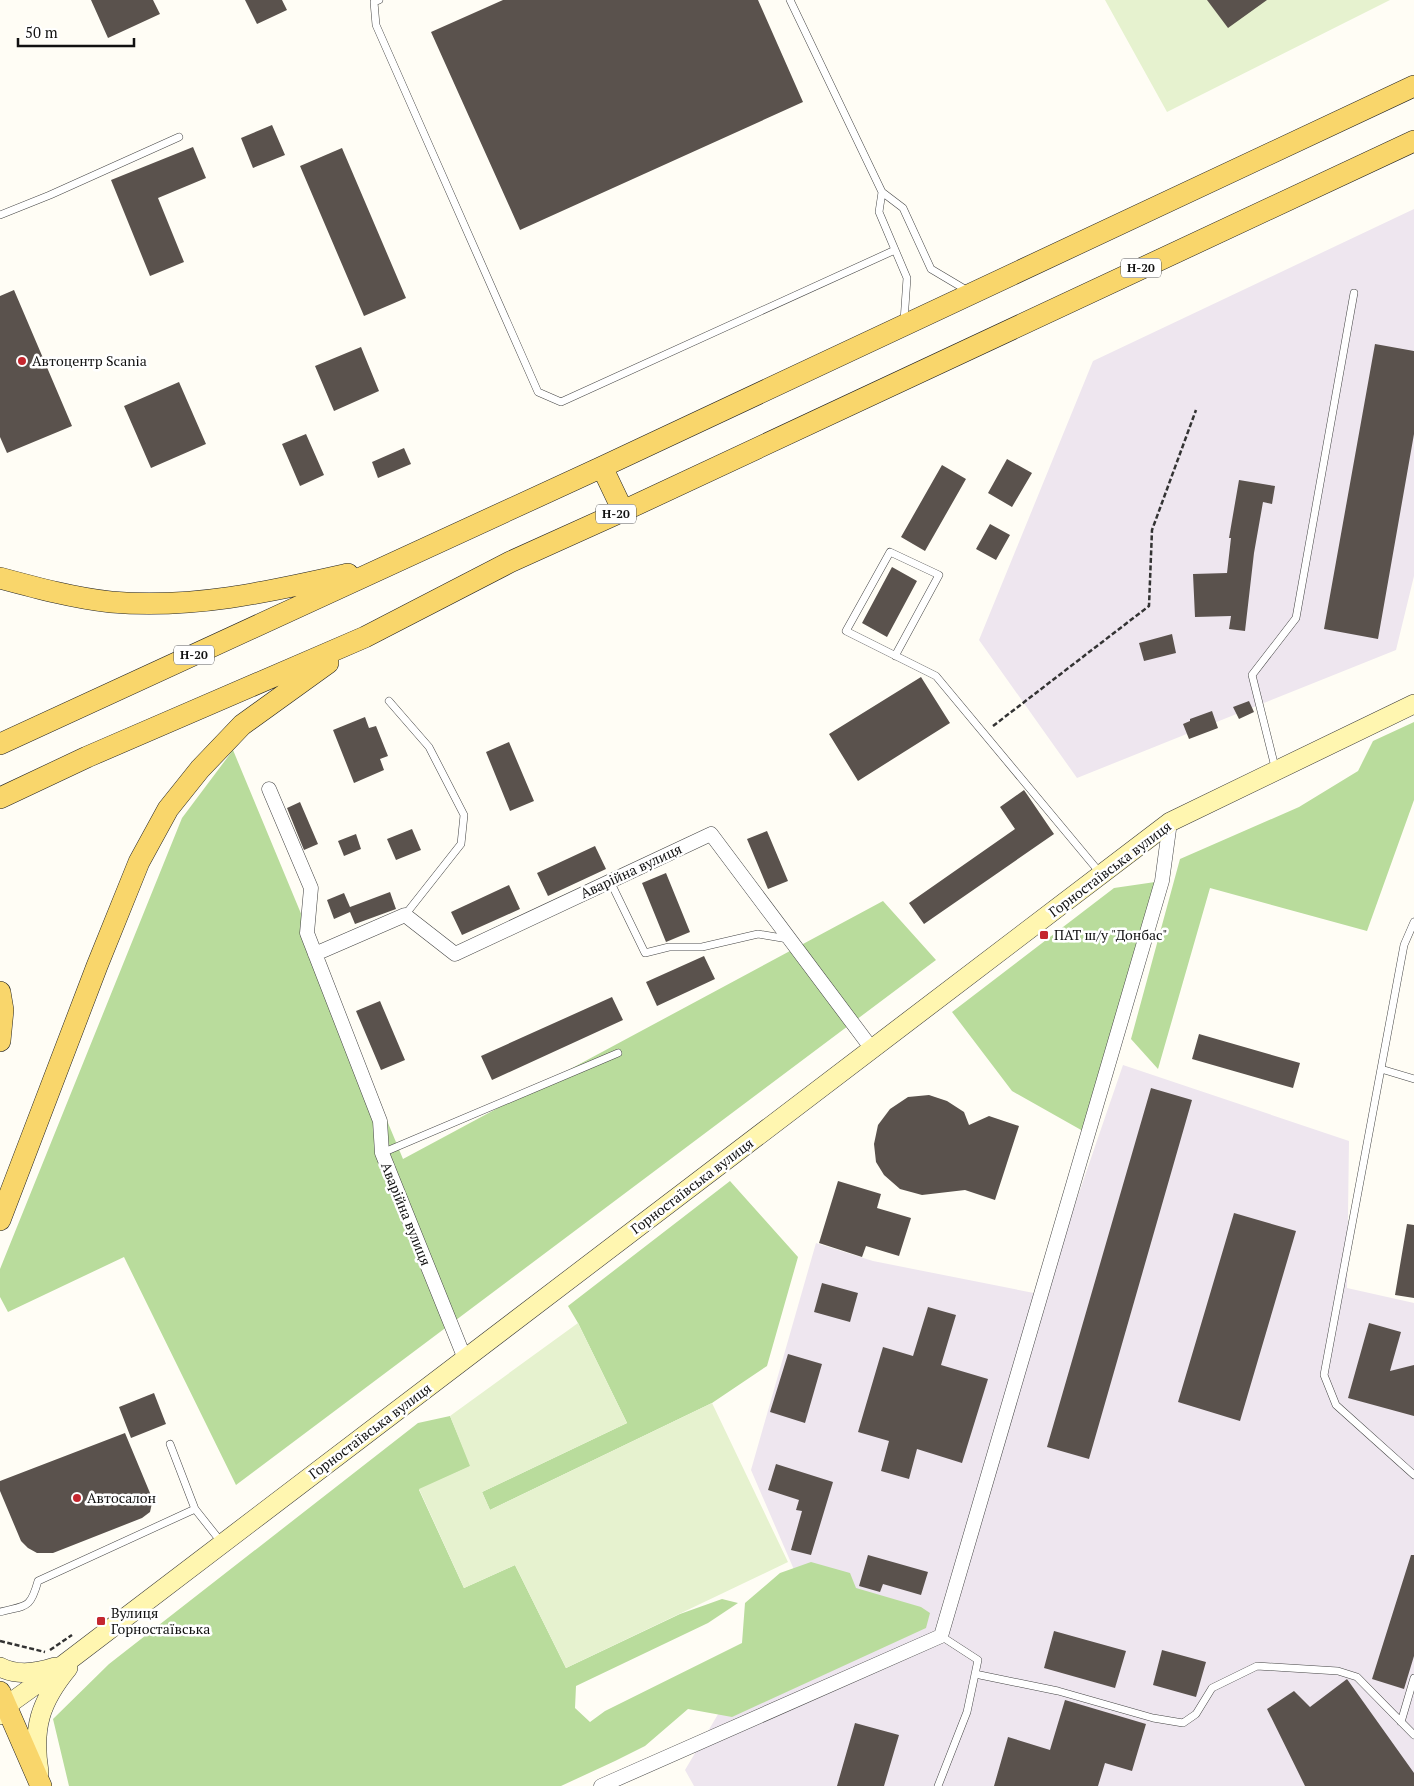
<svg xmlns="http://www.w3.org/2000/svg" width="1414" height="1786" font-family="'PT Serif',serif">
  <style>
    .industrial { fill: #eee6ef }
    .forest { fill: #b9dc9c }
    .pitch { fill: #e6f2cf }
    .building { fill: #5a524d }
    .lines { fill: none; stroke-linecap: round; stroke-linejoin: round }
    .lane-casing { stroke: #444; stroke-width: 8 }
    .street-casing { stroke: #444; stroke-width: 15 }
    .secondary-casing { stroke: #333; stroke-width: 20 }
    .primary-casing { stroke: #222; stroke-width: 22 }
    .path { stroke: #333; stroke-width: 2.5; stroke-dasharray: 5 2.5; stroke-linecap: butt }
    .lane { stroke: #fff; stroke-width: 7 }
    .street { stroke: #fff; stroke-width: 14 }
    .secondary { stroke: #fff6b0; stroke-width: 19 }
    .primary { stroke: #f9d66b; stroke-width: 21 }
    .poi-dot { fill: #c4262e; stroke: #fff; stroke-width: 2 }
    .labels { text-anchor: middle; stroke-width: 5; stroke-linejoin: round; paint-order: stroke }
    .shield { fill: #fff; stroke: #585858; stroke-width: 1 }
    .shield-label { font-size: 12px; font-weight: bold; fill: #111 }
    .poi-label { font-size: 14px; fill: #111; stroke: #fff; text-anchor: start }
    .street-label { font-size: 14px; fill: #111; stroke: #fff }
  </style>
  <rect width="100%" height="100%" fill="#fffdf5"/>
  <path class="industrial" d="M1414,209v367l-18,74 -319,128 -98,-138 114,-279z
    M1123,1065l226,76 -2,147 67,15v483h-720l-9,-16 113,-191 -47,-109 65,-227 57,18 171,34z"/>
  <path class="forest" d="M1414,722v78l-47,131 -157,-43 -52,181 -27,-30 49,-180 119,-52 59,-36 15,-30z
    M233,750l170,409 480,-258 53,59 -700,525 -112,-228 -116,55 -8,-15v-28l182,-451z
    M1162,881l-72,254 -78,-44 -60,-79 162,-124z
    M730,1181l68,76 -31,109 -55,37 -222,107 -8,-18 145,-69 -49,-100 -10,-17z
    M450,1416l21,50 -52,24 45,98 51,-23 51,103 114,-54 42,-15 16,4 -30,20 -132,63 -1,22 15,14 15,-11 137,-68 3,-40 35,-30 31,-11 39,11 6,15 65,19 9,6 -4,15 -194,89 -44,-8 -43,37 -30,15 -54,25h-492l-16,-67 56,-55 309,-241z"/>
  <path class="pitch" d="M1105,0h285l-223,112z
    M578,1323l49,100 -145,69 8,18 222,-107 76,159 -222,106 -51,-103 -51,23 -45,-99 51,-23 -20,-50z"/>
  <path class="building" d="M91,0h62l7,14 -52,24z
    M245,0h37l5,10 -30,14z
    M503,0h255l45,102 -283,128 -89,-198z
    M1207,0h60l-39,28z
    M272,125l13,30 -32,13 -12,-30z
    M193,147l13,31 -48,20 26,64 -34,14 -39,-96z
    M342,148l64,150 -42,18 -64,-150z
    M14,290l58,136 -65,27 -7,-16v-141z
    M1375,344l39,7v83l-36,205 -54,-10z
    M361,347l18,44 -45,20 -19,-45z
    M179,382l27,62 -55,24 -27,-62z
    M306,434l18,41 -24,11 -18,-42z
    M404,448l7,16 -33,14 -6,-16z
    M1007,459l25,14 -20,34 -24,-14z
    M942,465l24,14 -41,72 -24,-14z
    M1239,480l36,6 -3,18 -9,-2 -9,51 -9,78 -16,-2 2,-13 -36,1 -2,-43 34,-1 4,-35h-2z
    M990,524l20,11 -14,25 -20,-11z
    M892,567l25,14 -30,56 -25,-14z
    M1172,634l4,19 -32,8 -5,-18z
    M921,677l29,46 -92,58 -29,-47z
    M1249,701l5,11 -15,7 -6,-12z
    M1212,711l6,17 -29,11 -6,-15 7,-3v-2z
    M365,717l4,11 7,-2 12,30 -8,3 4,11 -30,13 -21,-53z
    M509,742l25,59 -24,10 -24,-59z
    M1024,790l30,44 -130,90 -15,-21 106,-74 -15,-22z
    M300,802l18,42 -14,6 -17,-42z
    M412,829l9,21 -25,10 -9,-21z
    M767,831l21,50 -20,8 -21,-50z
    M356,834l5,15 -17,7 -6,-15z
    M595,846l11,23 -58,27 -11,-23z
    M666,873l24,59 -24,10 -24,-59z
    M509,885l11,24 -58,26 -11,-23z
    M390,892l6,17 -41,15 -5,-12 -16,7 -7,-19 17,-7 6,14z
    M704,956l11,23 -58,27 -11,-24z
    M612,997l11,23 -131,60 -11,-24z
    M380,1001l25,59 -24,10 -25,-59z
    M1199,1034l101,29 -7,25 -101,-29z
    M1151,1088l41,12 -103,359 -42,-12z
    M929,1095l18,6 17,11 5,13 20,-9 30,10 -24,74 -30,-10 -43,5 -22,-6 -16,-14 -8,-13 -2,-18 4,-19 12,-16 18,-12z
    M838,1181l43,13 -4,14 34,10 -12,38 -33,-10 -4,11 -43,-14z
    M1234,1213l62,18 -56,190 -62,-19z
    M1407,1224l7,1v73l-19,-3z
    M822,1283l36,10 -8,29 -36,-10z
    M928,1307l28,8 -15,50 47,14 -26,84 -45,-14 -8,30 -28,-8 8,-30 -31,-9 25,-85 30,9z
    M1369,1323l32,9 -11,39 24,-6v51l-66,-18z
    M788,1354l34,10 -17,59 -35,-11z
    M154,1393l12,31 -35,14 -12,-31z
    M125,1433l25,60 2,10 -2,9 -8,6 -89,35h-16l-9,-5 -7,-7 -21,-50v-10z
    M776,1464l57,18 -22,73 -20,-5 11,-39 -6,-1 3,-10 -31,-10z
    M868,1555l60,17 -7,23 -38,-11 -3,8 -21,-6z
    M1411,1555h3v101l-10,33 -32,-10z
    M1054,1631l72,20 -11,37 -71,-20z
    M1162,1650l44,12 -10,35 -43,-12z
    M1347,1679l67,94v13h-109l-38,-77 27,-18 16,16z
    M1065,1700l81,24 -14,47 -27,-8 -7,23h-104l14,-49 42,13z
    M855,1723l44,12 -15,51h-47z"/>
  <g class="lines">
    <g class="lane-casing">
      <path id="lane" d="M379,0l-5,2 2,23 162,367 23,10 334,-152
        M790,0l92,192 21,16 28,61 37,22
        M882,192l-3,20 28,66 -3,43
        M0,215l50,-20 129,-58
        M895,656l44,-81 -49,-23 -44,79 90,45 165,198
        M389,701l40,46 35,68 -3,29 -56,71
        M1276,771l-24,-96 44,-57 58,-325
        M610,881l35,72 24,-6h33l56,-13 30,5
        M1414,922l-10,23 -80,430 12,30 78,70
        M1381,1069l33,10
        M382,1153l236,-100
        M170,1444l25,65
        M0,1612c26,-7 30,-2 38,-31l157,-72 27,34
        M975,1674l83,17 95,27 30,5 13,-9 16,-26 45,-22 81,5 19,6 57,58
        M1401,1722l13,-44
        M938,1786l29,-74 11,-52 -37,-24"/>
    </g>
    <g class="street-casing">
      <path id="street" d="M269,789l42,99 -4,45 73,188 2,32 83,206
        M315,954l90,-39 50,39 256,-120 161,215
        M601,1786l340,-150 221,-755 8,-59"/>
    </g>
    <g class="secondary-casing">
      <path id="secondary" d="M0,1667c17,9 37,6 55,0
        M0,1715l6,-9 57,-41 1107,-843 244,-118
        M39,1772c-7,-44 1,-70 29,-104"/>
    </g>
    <g class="primary-casing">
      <path id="primary" d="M602,467l21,44
        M0,578c37,10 74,20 111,24 83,7 157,-10 237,-28
        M0,744l602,-277 812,-381
        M0,798l87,-41 278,-120 145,-75 113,-51 791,-370
        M0,992l3,18 -3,31
        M0,1220l97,-254 42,-104 29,-53 32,-40 42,-44 86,-62
        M0,1692l41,94"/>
    </g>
    <path class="path" d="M993,726l156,-120 3,-76 44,-120
      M0,1641l45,11
      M50,1650l22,-15"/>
    <use href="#lane" class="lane"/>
    <use href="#street" class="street"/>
    <use href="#secondary" class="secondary"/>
    <use href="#primary" class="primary"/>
  </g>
  <g class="poi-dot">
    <circle cx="22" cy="361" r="5"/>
    <rect x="1039" y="930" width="10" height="10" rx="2.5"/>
    <circle cx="77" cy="1498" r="5"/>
    <rect x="96" y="1616" width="10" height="10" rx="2.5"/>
  </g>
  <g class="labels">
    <g class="shield">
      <rect x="1121" y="258.5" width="40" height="19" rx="4"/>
      <rect x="596" y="504.5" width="40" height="19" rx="4"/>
      <rect x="174" y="645.5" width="40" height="19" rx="4"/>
    </g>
    <g class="shield-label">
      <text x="1141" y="272">Н-20</text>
      <text x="616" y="518">Н-20</text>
      <text x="194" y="659">Н-20</text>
    </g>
    <g class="poi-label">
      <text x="32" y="366">Автоцентр Scania</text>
      <text x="1054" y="940">ПАТ ш/у "Донбас"</text>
      <text x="87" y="1503">Автосалон</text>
      <text x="111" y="1618">Вулиця<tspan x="111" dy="16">Горностаївська</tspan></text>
    </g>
    <g class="street-label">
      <text transform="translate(1110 869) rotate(-37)" y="5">Горностаївська вулиця</text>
      <text transform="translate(631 871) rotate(-25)" y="5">Аварійна вулиця</text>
      <text transform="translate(692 1186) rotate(-37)" y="5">Горностаївська вулиця</text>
      <text transform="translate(406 1214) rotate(68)" y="5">Аварійна вулиця</text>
      <text transform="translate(370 1431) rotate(-37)" y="5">Горностаївська вулиця</text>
    </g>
  </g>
  <path d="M18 38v8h116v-8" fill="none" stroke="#111111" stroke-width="2.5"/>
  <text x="25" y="38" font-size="15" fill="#111111" stroke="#ffffff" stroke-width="4" paint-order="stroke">50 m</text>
</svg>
